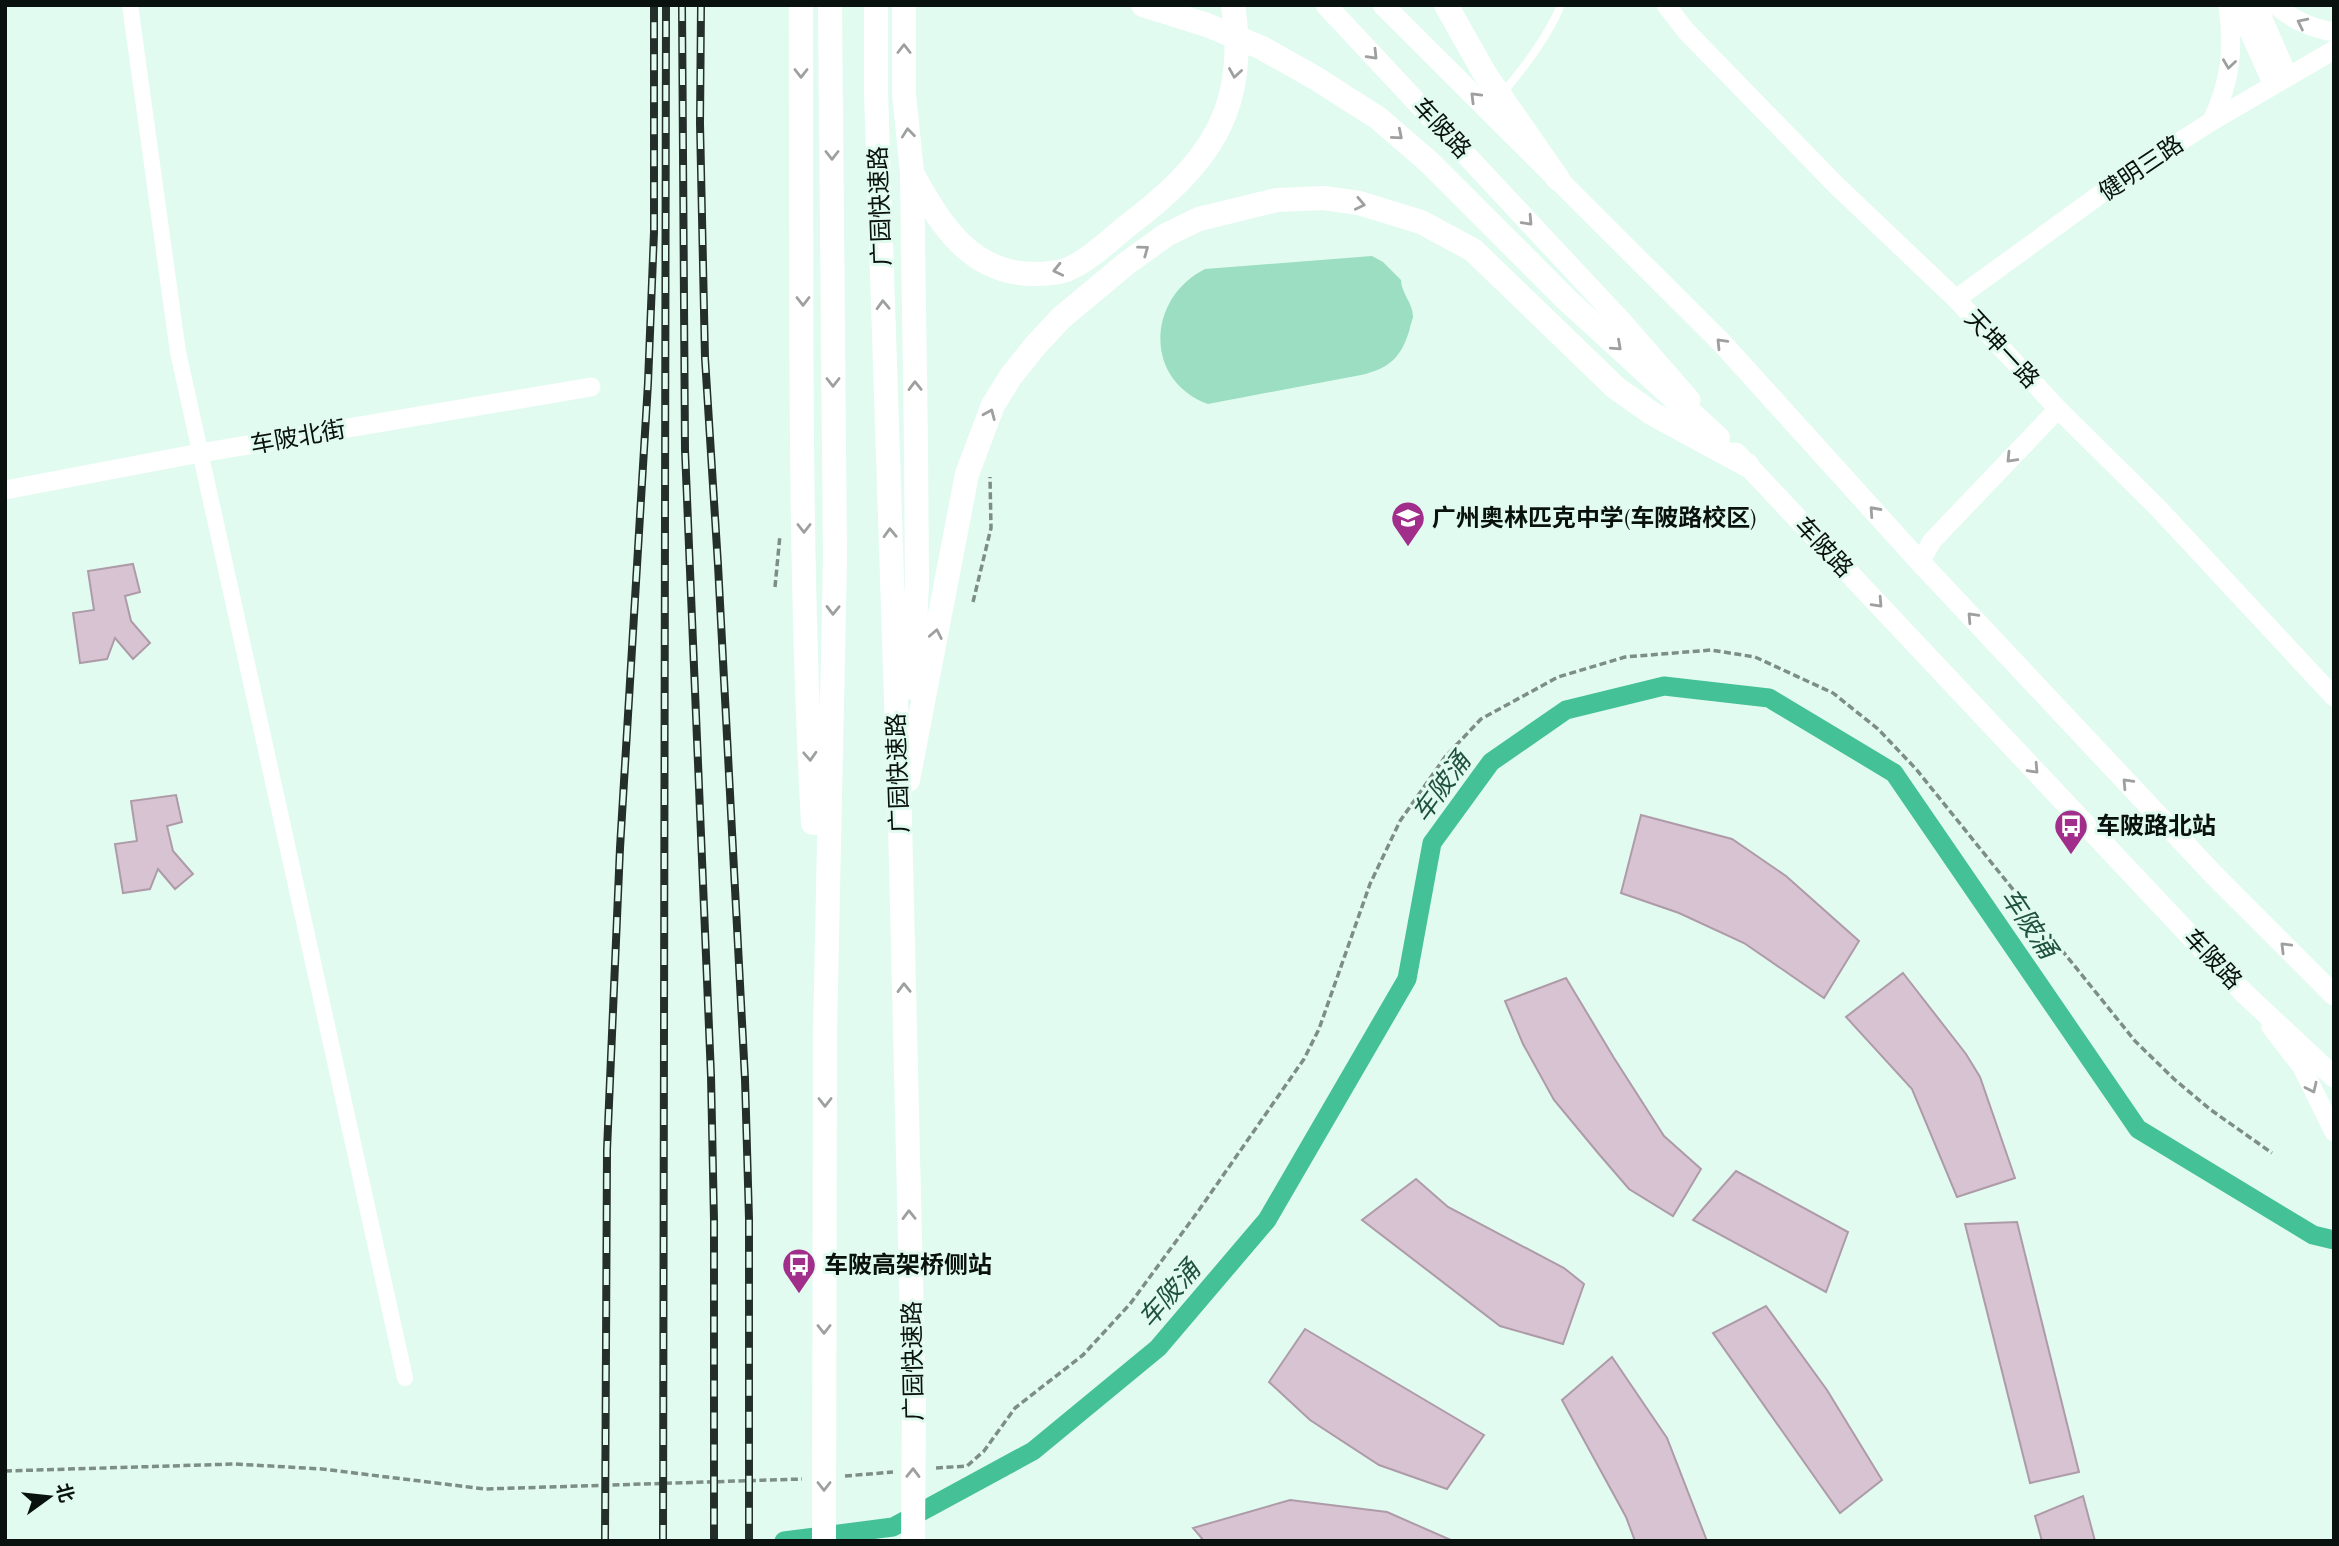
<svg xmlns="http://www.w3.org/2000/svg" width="2339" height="1546" font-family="Spectral,'Noto Sans SC',serif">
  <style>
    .green { fill: #9bdec2 }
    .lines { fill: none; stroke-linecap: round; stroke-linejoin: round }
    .canal { stroke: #45c198; stroke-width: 19 }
    .building { fill: #d7c3d1; stroke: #ae9ba8; stroke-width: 2 }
    .path { stroke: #7d8e86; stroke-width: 3.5; stroke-dasharray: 7 3.5; stroke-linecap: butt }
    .service { stroke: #fff; stroke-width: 8 }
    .minor { stroke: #fff; stroke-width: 16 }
    .tertiary { stroke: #fff; stroke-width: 19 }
    .secondary { stroke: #fff; stroke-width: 21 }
    .trunk { stroke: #fff; stroke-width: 24 }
    .rail-casing { stroke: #242e2a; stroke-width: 8 }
    .rail { stroke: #e2fbf0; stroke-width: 5; stroke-dasharray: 16; stroke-linecap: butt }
    .oneway { stroke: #9da09f }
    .labels { text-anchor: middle; stroke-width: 6; stroke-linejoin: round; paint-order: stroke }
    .street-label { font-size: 24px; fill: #0a120f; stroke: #e2fbf0 }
    .poi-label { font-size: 24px; font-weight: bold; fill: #0a120f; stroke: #e2fbf0; text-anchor: start }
    .water-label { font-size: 26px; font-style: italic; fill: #205240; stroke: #e2fbf0 }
  </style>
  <rect width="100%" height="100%" fill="#e2fbf0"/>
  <path class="green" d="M1372,256l11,6 18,18c0,13 12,23 12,37 0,1 -3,9 -3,11 -8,28 -19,40 -49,47l-153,29c-65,-24 -61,-106 -3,-135z"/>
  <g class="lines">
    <path class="canal" d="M784,1541l109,-14 140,-76 125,-103 109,-128 140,-241 25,-136 59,-81 75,-52 98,-24 105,12 125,75 244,356 175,106 21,5"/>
  </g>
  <path class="building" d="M133,564l7,28 -15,4 6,25 19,22 -17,16 -18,-21 -8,21 -27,4 -7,-50 21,-3 -6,-39z
    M176,795l6,27 -15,4 6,25 20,23 -18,15 -17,-20 -8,20 -27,4 -8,-49 22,-3 -6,-40z
    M1641,815l91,24 54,37 73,65 -35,57 -80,-55 -65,-30 -58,-20z
    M1903,973l63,81 14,23 35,101 -58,19 -45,-108 -66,-72z
    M1566,978l48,80 50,78 37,33 -28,47 -44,-27 -31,-36 -44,-53 -31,-56 -18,-43z
    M1736,1171l112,61 -22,60 -133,-72z
    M1416,1179l32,28 116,61 20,16 -21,60 -63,-18 -138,-106z
    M2017,1222l62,250 -49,11 -65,-259z
    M1766,1306l61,84 55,90 -42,33 -127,-180z
    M1305,1329l179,106 -37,54 -68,-24 -69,-45 -41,-38z
    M1612,1357l55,81 40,103h-72l-9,-24 -64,-117z
    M2083,1496l12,45h-53l-7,-25z
    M1290,1500l97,12 66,29h-249l-11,-13z"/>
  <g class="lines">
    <path class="path" d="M775,587l5,-52
      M973,602l18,-74 -1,-51
      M936,1468l31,-2 17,-15 31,-43 68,-53 47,-51 69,-94 105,-151 15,-30 51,-145 30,-63 45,-64 36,-38 77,-42 67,-20 86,-7 44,7 78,36 45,36 38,40 219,272 39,38 37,31 61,43
      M5,1471l230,-7 87,5 163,20 317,-10
      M845,1476l48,-4"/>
    <path class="service" d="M1502,94c23,-28 45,-56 59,-89"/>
    <path class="minor" d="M130,5l48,347 227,1026"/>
    <path class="tertiary" d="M1666,5l20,26 150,154 120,114 102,110 100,99 176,189
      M2237,5l36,80
      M2257,5l31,71
      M2275,5c19,15 35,23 59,27
      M2212,121c19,-42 22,-71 16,-116
      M1956,299l164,-119 92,-59 122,-71
      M5,490l195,-37 391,-66
      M1920,562l12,-21 126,-132
      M2271,1027l31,40 32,65"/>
    <path class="secondary" d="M1326,5l297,318 67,77
      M1383,5l338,337 199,220 294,313 120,120
      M1736,453l508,540 90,84"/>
    <path class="trunk" d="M801,5c1,273 -3,546 12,818
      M876,5v86l24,730 14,585 -1,135
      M904,5v89l8,78 4,275 1,137 -5,104
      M1143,5l64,20 55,23 55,31 61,39 51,44 138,138 151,138
      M1446,5l39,69 73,105
      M913,175c28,50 58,99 121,99 10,0 23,-1 32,-4 21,-8 44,-30 61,-44 80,-60 123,-116 106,-221
      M908,780l59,-306 26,-69 18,-29 24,-30 26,-28 66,-55 39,-28 33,-16 78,-19 47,-2 35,5 62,19 52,28 143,138 37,26 94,51
      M824,1541l1,-508 10,-474 -5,-554"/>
    <g class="rail-casing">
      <path id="rail" d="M682,5l3,445 26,626 3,145v320
        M701,5l-1,118 5,235 13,207 27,514 4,140v322
        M605,1541l2,-391 13,-302 28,-465 6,-151v-227
        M663,1541l3,-1536"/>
    </g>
    <use href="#rail" class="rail"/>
  </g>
  <defs><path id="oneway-chevron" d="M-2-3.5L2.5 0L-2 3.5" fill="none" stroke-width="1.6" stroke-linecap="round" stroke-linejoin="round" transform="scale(1.75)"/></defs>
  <g class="oneway">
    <use href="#oneway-chevron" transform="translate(2302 23) rotate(-154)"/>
    <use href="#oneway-chevron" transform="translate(904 49) rotate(-90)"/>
    <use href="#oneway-chevron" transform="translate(1373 55) rotate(46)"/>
    <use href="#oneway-chevron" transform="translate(2229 64) rotate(98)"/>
    <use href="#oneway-chevron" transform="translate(801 73) rotate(90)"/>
    <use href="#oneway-chevron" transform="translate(1235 73) rotate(99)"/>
    <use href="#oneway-chevron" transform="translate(1475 97) rotate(-135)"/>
    <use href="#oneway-chevron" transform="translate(908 133) rotate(-96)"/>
    <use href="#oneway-chevron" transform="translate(1398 135) rotate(40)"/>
    <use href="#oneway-chevron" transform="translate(832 155) rotate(90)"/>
    <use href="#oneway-chevron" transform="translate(1360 204) rotate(12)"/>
    <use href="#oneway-chevron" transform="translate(1528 221) rotate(47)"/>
    <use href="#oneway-chevron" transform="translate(1144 250) rotate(-36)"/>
    <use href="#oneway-chevron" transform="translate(1058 270) rotate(167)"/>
    <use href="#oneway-chevron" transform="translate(803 301) rotate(90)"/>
    <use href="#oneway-chevron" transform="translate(883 305) rotate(-92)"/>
    <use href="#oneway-chevron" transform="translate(1721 343) rotate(-134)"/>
    <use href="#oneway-chevron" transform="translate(1617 346) rotate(42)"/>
    <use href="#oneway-chevron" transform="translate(833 382) rotate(90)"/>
    <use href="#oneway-chevron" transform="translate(915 386) rotate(-91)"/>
    <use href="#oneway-chevron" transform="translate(990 414) rotate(-67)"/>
    <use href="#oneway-chevron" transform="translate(2011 458) rotate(134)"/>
    <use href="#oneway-chevron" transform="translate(1874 511) rotate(-132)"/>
    <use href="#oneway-chevron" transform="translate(804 528) rotate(90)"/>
    <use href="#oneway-chevron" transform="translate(890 533) rotate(-92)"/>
    <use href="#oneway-chevron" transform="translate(1878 603) rotate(47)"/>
    <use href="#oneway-chevron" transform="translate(833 610) rotate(91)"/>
    <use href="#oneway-chevron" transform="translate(1972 617) rotate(-133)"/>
    <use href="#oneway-chevron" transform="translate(936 634) rotate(-79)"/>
    <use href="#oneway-chevron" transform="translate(810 756) rotate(87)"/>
    <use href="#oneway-chevron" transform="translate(2034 769) rotate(47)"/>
    <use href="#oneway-chevron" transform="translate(2127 783) rotate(-133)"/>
    <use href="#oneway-chevron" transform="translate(2285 947) rotate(-135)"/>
    <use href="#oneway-chevron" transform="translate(904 988) rotate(-91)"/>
    <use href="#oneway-chevron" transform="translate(2312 1088) rotate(65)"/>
    <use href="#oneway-chevron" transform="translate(825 1102) rotate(90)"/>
    <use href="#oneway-chevron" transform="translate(909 1215) rotate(-91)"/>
    <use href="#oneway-chevron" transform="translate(824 1329) rotate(90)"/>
    <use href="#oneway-chevron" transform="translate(913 1473) rotate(-89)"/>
    <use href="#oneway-chevron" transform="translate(824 1486) rotate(90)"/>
  </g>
  <defs>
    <g id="school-pin" transform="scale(1.75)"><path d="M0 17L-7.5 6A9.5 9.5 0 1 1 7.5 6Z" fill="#a02e8a" stroke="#e2fbf0"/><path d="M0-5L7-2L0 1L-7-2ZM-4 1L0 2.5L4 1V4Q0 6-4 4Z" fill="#fff"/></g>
    <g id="bus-pin" transform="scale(1.75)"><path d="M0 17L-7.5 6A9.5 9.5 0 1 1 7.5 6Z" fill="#a02e8a" stroke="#e2fbf0"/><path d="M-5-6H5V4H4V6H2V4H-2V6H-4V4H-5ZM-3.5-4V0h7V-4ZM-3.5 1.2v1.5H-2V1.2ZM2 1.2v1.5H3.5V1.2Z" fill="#fff"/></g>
  </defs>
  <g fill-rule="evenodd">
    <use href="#school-pin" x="1408" y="518"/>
    <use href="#bus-pin" x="2071" y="826"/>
    <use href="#bus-pin" x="799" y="1265"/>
  </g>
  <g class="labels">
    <g class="street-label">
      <text transform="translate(1442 128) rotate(47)" y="8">车陂路</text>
      <text transform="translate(2141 168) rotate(-34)" y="8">健明三路</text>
      <text transform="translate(880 206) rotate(-92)" y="8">广园快速路</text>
      <text transform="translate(2002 349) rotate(47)" y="8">天坤一路</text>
      <text transform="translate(298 437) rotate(-10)" y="8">车陂北街</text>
      <text transform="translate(1824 547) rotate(47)" y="8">车陂路</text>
      <text transform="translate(898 773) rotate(-92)" y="8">广园快速路</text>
      <text transform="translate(2213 959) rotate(47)" y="8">车陂路</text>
      <text transform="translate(913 1361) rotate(-91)" y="8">广园快速路</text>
    </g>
    <g class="poi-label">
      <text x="1432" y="526">广州奥林匹克中学(车陂路校区)</text>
      <text x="2096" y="834">车陂路北站</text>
      <text x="824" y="1273">车陂高架桥侧站</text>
    </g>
    <g class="water-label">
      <text transform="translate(1441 787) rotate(-54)" y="9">车陂涌</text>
      <text transform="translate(2029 923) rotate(56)" y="9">车陂涌</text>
      <text transform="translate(1169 1294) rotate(-49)" y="9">车陂涌</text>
    </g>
  </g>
  <rect width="2339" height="1546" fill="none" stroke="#0a120f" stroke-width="14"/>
  <g transform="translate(49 1497) rotate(75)" stroke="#e2fbf0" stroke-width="5" paint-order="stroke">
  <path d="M0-5L12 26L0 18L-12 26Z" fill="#0a120f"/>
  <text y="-10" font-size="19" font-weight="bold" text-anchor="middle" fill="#0a120f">北</text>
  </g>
</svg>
